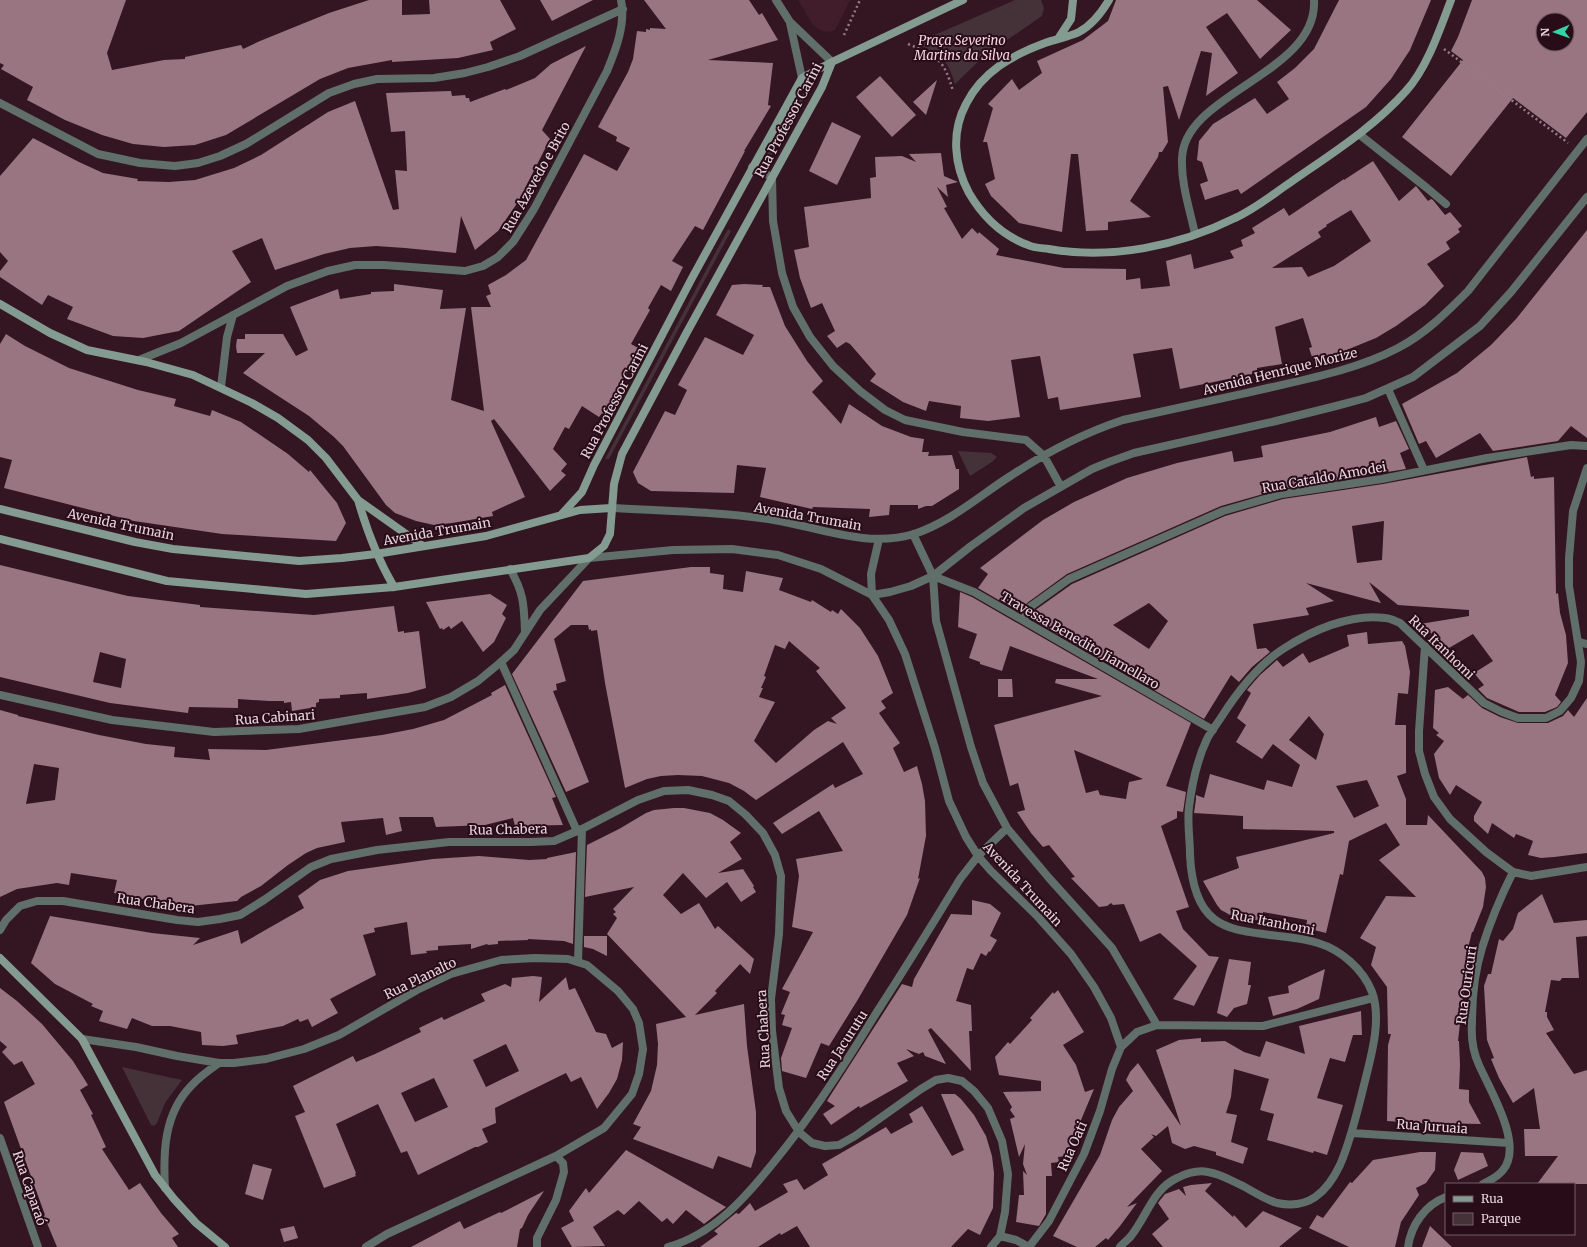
<svg xmlns="http://www.w3.org/2000/svg" width="1587" height="1247" font-family="Merriweather,serif">
  <style>
    .built { fill: #411d2c }
    .green { fill: #453138 }
    .building { fill: #997481; fill-rule: evenodd }
    .lines { fill: none; stroke-linecap: round; stroke-linejoin: round }
    .path { stroke: #947c85; stroke-width: 2.5; stroke-dasharray: 2 3; stroke-linecap: butt }
    .lane { stroke: #606f69; stroke-width: 8 }
    .street { stroke: #606f69; stroke-width: 8 }
    .secondary { stroke: #849b92; stroke-width: 8 }
    .labels { text-anchor: middle; stroke-width: 4; stroke-linejoin: round; paint-order: stroke }
    .park-label { font-size: 13px; font-style: italic; fill: #f8d3e0; stroke: #280d18 }
    .street-label { font-size: 13px; fill: #e7d3da; stroke: #280d18 }
  </style>
  <rect width="100%" height="100%" fill="#331622"/>
  <path class="built" d="M798,0h52l-15,30 -5,2 -8,-1 -9,-6z"/>
  <path class="green" d="M1015,0h26l3,8 -2,8 -58,40 -29,28c-9,-29 -14,-28 -39,-41z
    M810,83l3,2 -21,33 -24,44 -2,1 -2,-3 22,-39z
    M728,229l3,2 -122,228h-4z
    M958,451l33,2 6,4 -5,5 -22,14z
    M122,1067l60,13 -17,23 -8,20 -3,3 -3,-1z"/>
  <path class="building" d="M0,0h126l-19,53 5,17 52,-10 21,-1v-2l56,-12 2,4 17,-8 69,-28 40,-13h33v15l28,-1 -1,-14h71l16,29 -26,13 3,8 -35,8 -66,4v-2l-44,8 -28,11 -94,56 -31,10 -31,2 -31,-3 -31,-9 -37,-15 -38,-20 6,-13 -32,-18 3,-4 -4,-2z
    M540,0h53l-41,21z
    M644,0h105l10,15 3,-2 16,27 -70,20 65,3 -5,42 3,1 -27,45h1l-42,79 -8,-4 -23,35 11,6 -12,24 -10,-6 -13,23 2,2 -19,34 9,5 -36,66 -2,-2 -3,4 -17,-11 -13,23 -4,-2 -12,22 14,15 -6,7 5,4 -16,16 -56,-72 -3,2 34,76 -33,15 1,4 -41,7 -18,2 -18,-4 -21,-8 -9,-8 -43,-59 -9,-9 -25,-21 -66,-43 22,-20h-28l-1,-7 1,-7h8v-5h38l13,22 12,-6 -18,-43 48,-18 2,10 31,-5v-2l23,-1v-7l49,6 -3,19 26,-1 -15,92 33,11 -13,-104h20l-5,-11 5,-2 -3,-9 18,-10 20,-15 58,-106 33,17 13,-23 -14,-7 1,-4 -19,-10 30,-55 5,-13 4,-28 9,1v-3l4,1v-2l16,1z
    M1116,0h141l34,30 -31,29 -33,-46 -21,14 32,46 -32,23 6,-43 -11,-2 -22,69 -11,-34 -5,1 5,55 -6,10h-3l-1,5 -28,44 21,16 -43,5v8l-22,1 -8,-77h-7l-9,78 -43,-9 -28,-27 -6,-12 10,-5 -8,-37h-4l10,-34 -5,-4 24,-25 7,11 23,-17 -5,-12 46,-21 25,-19z
    M1339,0h92l-21,50 -19,29 -25,28 -125,87 -3,-5 -33,11 -5,-16 8,-3 -6,-19 -5,-2 2,-19 14,-17 42,-26 12,16 22,-15 -12,-17 18,-14 19,-19z
    M1472,0h115v112l-21,26 -53,-40 -62,78 -49,-39 61,-77 -12,-9 7,-14zM1543,20h24v24h-24z
    M586,46l-44,84 8,9 -32,63 -20,29 -23,19 -14,-34 -5,37 -51,-5 -29,-2 -26,2 -26,6 -49,16 -13,-32 -30,13 19,31 -72,49 -36,7 -30,-2 -46,-17 6,-12 -25,-12 -6,10 -42,-28v-6l8,-10 -8,-9v-76l33,-38 46,24 24,11 35,6 -1,2 32,1 26,-2 39,-12 27,-13 67,-43 27,-11 38,109 6,-1 -4,-39 12,1 -2,-40 -14,1 -5,-39 65,-2 1,5 13,-1 1,3h3l1,4 35,-13 1,1 29,-12 16,-14z
    M880,76l36,39 -24,22 -36,-40z
    M937,80l-11,35 -13,-13z
    M832,122l29,14 -24,49 -28,-14z
    M941,153l3,23 14,6 -12,3 2,12 -11,-10 10,20 -3,1 18,31 10,-11 6,6 1,-2 20,17 -3,6 68,13 62,1v11l14,-2 1,11 29,-3 -4,-25 25,-7 3,15 40,-11 -4,-7 13,-5 -2,-6 14,-7 -3,-5 32,-20 5,8 55,-37v1l29,-19 26,40 17,-15 12,15 3,-2 2,1 12,15 5,-3 12,14 -4,3 2,3 -14,10 4,7 -23,15 17,22 -19,19 -29,21 -20,12 -32,13 -31,9 -4,-12 3,-1 -9,-29 -28,9 7,37 -25,4v5l-77,16 -8,-41 -39,6 8,43 -81,13 -2,-13 -10,2 -8,-43 -29,4 9,57 -32,4 -28,-3 1,-12 -32,-5 -3,10 -23,-9 -33,-21 6,-7 -26,-30 -4,-2 -9,6 -10,-12 8,-5 -13,-28 -11,5 -11,-30 -6,-28 15,-3 -5,-40 67,-9 -1,-20 6,-1 -1,-20 27,-1 14,6 -7,-8zM1351,210l20,31 -37,25 -26,11 -6,-10 -30,1 49,-31 -3,-5 9,-6 -1,-1z
    M1587,230v208l-16,-12 -13,15 -65,10 -13,-18 -44,25 -10,-17 -7,3 -17,-40 55,-31 34,-28 25,-26z
    M744,284l19,1 -1,2h8l15,39 22,35 16,20 -11,11 29,32 8,-20 33,22 29,11 13,2 -2,13h7l-1,4 24,-1 4,14h3v20l-27,17h-6l-8,3v-4h-28l-1,10 -20,2 1,-8 -57,-2 -1,2 -52,-12 6,-29 -29,-3 -3,28 -83,-2 -13,-8 -5,-11 32,-61 10,4 12,-25 -9,-5 27,-48 38,18 11,-20 -38,-20 16,-30z
    M6,334l19,12 44,22 69,22 38,9 -2,7 36,10 2,-6 29,12 47,32 21,18 1,-2 27,33 9,20 -10,18 -114,-7 -88,-13 -130,-33 8,-28 -12,-3v-113z
    M1376,417l3,10 17,-6 13,28 -9,4 6,16 -125,20 -60,17 -154,68 -40,29 -6,10 -43,-25 10,-14 -8,-6 63,-48 31,-18 53,-24 50,-15 55,-12 2,11 29,-5 -2,-11 69,-14z
    M1527,457l4,20 3,-1v3l20,-2 2,117 2,-1 2,20 6,22 2,28 -13,32 6,7 -4,5 -12,5h-26l-32,-14 -9,-9 6,-4 -10,-12 19,-12 -20,-27 -24,14 -29,-24 49,-8v-6l-71,-5 -29,-23 12,21 -75,-20 28,18 -28,7 3,7 -56,9 4,25 9,-1 4,4 -18,15 -13,15 -8,-7 -27,44 -174,-101 4,-7 38,-27 153,-68 58,-17 100,-15zM1384,521l-2,39 -25,3 -5,-37zM1149,603l19,18 -19,28 -36,-24z
    M0,565l128,31 72,9v2l114,8 80,-9 4,26 6,-1v2l15,-2 7,57 -18,5 -41,6v-6l-27,2v3l-21,1v3l-3,1v4l-24,4 -1,-9 -7,1v-2h-15l-31,-2v9l-49,-1 -1,6 -78,-10 -110,-26zM100,652l26,7 -5,29 -28,-6z
    M691,567h19v6l14,2 -1,14 20,3 3,-21 37,7 -4,12 32,12 1,-2 19,12 1,-2 6,4 3,-5 19,19 18,28 15,37 -12,8 5,7 -7,5 21,30 -7,5 11,24 13,-6 5,18 3,17 1,35 -8,43 2,-1 -13,37 -50,86 -28,45 -8,-3 -15,35 -24,-7 -1,-13 11,-30 -10,-3 3,-10 -4,-1 9,-22 -8,-3 31,-57 -21,-5 7,-51 -3,-17 47,-8 -24,-40 -37,23 -9,-11 60,-39 2,4 28,-14 -20,-32 -87,58 -12,-9 -15,-8 -27,-7 -24,-1 -17,1 -14,3 -22,9 -20,-105 -8,-53 -6,1v-2l-2,1 -1,-5h-17l-17,14 12,42 -10,3 1,6 -4,1 36,91 -23,10 -54,-118 71,-93zM789,641l31,27 -4,3 30,37 -15,10 6,6 -9,-3 -14,9 -38,33 -22,-22 21,-39 -16,-5 4,-9h-2l5,-11 -2,-1 11,-31 10,4z
    M960,592l12,5 219,126 -25,63 20,6 -3,20 -6,-1v7l-16,8 28,81 -13,4 7,18 26,27 10,1 -25,49 -21,-7 24,-33 -37,-33 -20,9 -16,-38 -11,1 -2,-2 -4,3 -8,1 -28,-29 4,-1 -26,-32 -6,2 -12,-14 -14,-21 8,-2 -7,-27 -8,3 -16,-61 108,-29 -47,-13 1,-4h42l-88,-33 -8,25 -22,-7v-2l-11,-4 8,-24 -19,-7zM1074,750l58,24 11,5 -14,3 -3,17 -26,-4 -2,-5 -12,3z
    M490,594l17,11 -5,9 4,4 -12,24 -11,10 -21,-31 -11,8 -2,-3 -6,4 -1,-2 -2,1 -14,-27z
    M1367,632l1,12 34,-3 3,5 5,26 -2,22 -10,-1 -3,32h11v48l-9,3 9,23v26h21l1,-10 54,57 3,6 1,9 -3,20 -10,25h-1l-3,12 -11,97h1l1,24 -1,24 10,1v12l12,22 -48,-1v1l-46,-3 1,-76 3,-11h-3l-1,-47 -16,-22 5,-18 -16,-9 26,-42 30,1 -37,-37 21,-15 -14,-22 -37,18 -6,34 -3,-1 -14,59 -20,-5 1,-8 -44,-8 -1,9 -30,-5 -11,-6 -4,-5 -14,-24 36,-13 -3,-11 98,-24v-2l-91,-2v-13l-49,-3 2,-14v-4l8,3 6,-24 54,16 3,-10 25,7 8,-22 -27,-21 -11,15 -26,-17 10,-17 -9,-7 14,-25 -4,-3 13,-15 17,-15 6,7 20,-14 6,10 40,-17 -2,-11zM1309,716l15,18 -8,26 -27,-20zM1367,780l12,26 -25,12 -18,-32z
    M998,679h14l1,18h-15z
    M505,685l51,112 -4,1 11,27 -48,1 -2,-8 -28,7 -49,2 -3,-10h-34l3,14 -16,4 -3,-17 -42,4 4,20 -28,6 -11,5 -18,12 -27,21 -20,11 -4,4 -56,6 -67,-14 3,-13 -46,-7 -2,12 -12,-2 -40,6 -17,8v-187l18,5v1l81,19 47,9 29,3 -1,10 36,3 -2,-11 58,1 116,-15 31,-6 31,-9 48,-25 -1,-2zM34,764l25,4 -4,32 -29,4z
    M1448,687l15,12 5,-4 14,13 18,9 18,6h30l15,-7 5,-6 6,7 13,-19v155l-33,4 -13,1 -13,-3 5,-14 -17,-7 -2,4 -22,-15 -4,11 -14,-13v-5l8,-14 -26,-17 -6,10 -11,-17 -5,-24 10,-13 -8,-6 3,-2 -6,-5 2,-38z
    M674,808h10l26,5 13,7 18,13 -11,9 12,17 -24,14 26,-4h-1l11,17 -1,1 3,5 -15,10 -14,-20 -21,16 -23,-25 -20,22 18,19 18,-11 16,26 3,-3 36,33 -4,15 -10,-10 -25,27 2,2 -22,22 49,-11 3,42 9,66v40l-5,16 -33,-12 -5,13 -80,-30 8,-12 -8,-3 18,-33 6,-26 1,-21 -2,-20 30,-7 -79,-83 10,-16 -4,-4 3,-2 -3,-3 21,-22 -49,10 2,-52 32,-16 27,-16 8,-3z
    M576,852l-3,92 -9,-3 -36,-2v1l-30,1v3l-10,1 -1,-1 -16,5v-5l-33,2v4l-12,1 1,2 -16,2 -4,-33 -33,6 1,4 -12,3 13,40 -46,24 8,14 -26,14 -4,-8 -8,3 -2,-3 -15,7 -47,9 2,9 -15,2 -21,-1 -1,-13 -31,-6h-18l-20,-8 -5,11 -28,-8 4,-10 -12,-5 2,-2 -38,-20 -24,-21 19,-47 102,17 48,5 -7,7 45,-15 3,14 63,-36 -6,-12 22,-16 28,-9 85,-12 46,-3 50,4 18,-1v-1z
    M1542,894l12,29 33,-3v16l-11,1 3,41h-17l-2,3 -9,-1 -6,32h2v5l7,13 -8,3 28,41 13,-4v114h-50l21,-28h-33l-1,-27h16l-6,-41 -21,15 -14,-25 -8,-19 3,-1 -7,-18 -3,-54 4,-12h3l8,-35 4,2 10,-12 5,-16z
    M972,900l18,4 11,9 -11,23 7,4 -7,12 -1,-1 -3,5 -5,-3 -8,17 -6,-2 -11,33 15,4 1,26h-3l2,40 -40,-43 -3,2 18,34 -21,-8 -2,-4 -4,2 -13,-5 8,7 -17,7 11,18 -48,27 -1,-2 -28,19 -8,-11 12,-8 -8,-5 3,-5 72,-112 10,3 2,-8 37,-65 21,1z
    M584,936h23v20l-14,-7 -9,-2z
    M1229,959l22,3 -3,23h3l-4,19 -13,4 -7,9 -10,-4z
    M1325,969l-6,30 -22,10 -24,7 -5,-19 21,-4 -1,-7z
    M533,976l9,1 -3,25 27,-25 3,13 6,-2 21,44 10,2 6,14 11,-6 -1,18 -5,19 -8,14 -12,16 -16,-32 -10,5 -5,-9 -71,35 1,15 -14,6 6,13 -10,5h-3l-57,28 -11,-24 -6,2 -23,-49 -42,20 20,49 -1,1 1,2 -32,12 -29,-72 10,-4 -12,-26 60,-30 3,6 19,-8 46,-22 -2,-4 23,-11 2,3 41,-19 -4,-7 24,-10 6,3 1,-9zM506,1044l13,27 -33,16 -13,-27zM434,1078l14,29 -33,15 -14,-29z
    M0,988l17,13 25,23 31,37 15,24 -8,5 13,24 -2,1 15,32 -4,2 27,41 11,-7 21,30 18,21 -7,4 6,9h-121l-13,-31 1,-1 -41,-113 31,-18 -13,-23 -8,4 -12,-13 5,-5 -7,-6z
    M1058,990l26,42 -21,13 13,20 9,27 9,-3 -28,67 -8,1 1,5 -8,1 1,13h-6v38l-7,12 -23,-4 3,-27h5l-1,-24 4,4 -4,-11 2,-20 -6,13 -9,-38 5,-2 -5,-7 2,-3 -9,-15 38,-1v-10l-42,-6 -4,-18 13,-15 2,2 22,-24 -2,-2 23,-26 1,2z
    M1361,1011l1,24h-9l-8,27 -15,-4 -13,40 26,7 -16,50 -13,-4 -1,2 -46,-13 7,-26 -14,-4 9,-31 -35,-10 -3,28 -5,16 11,2 -6,27 17,6 -5,16 -27,-9v-3l-22,-6 -9,3 -13,-6 -4,-17 -12,10 -5,-2 3,3 -13,12 21,22 -35,36 10,-4 -17,23 -12,14 -2,-2 -11,9h-18l-24,-11 47,-81 12,-35 7,-13 14,-16 -7,-11 4,-8 8,-9 43,63 -25,-76 23,-10 22,-2v4l24,-1 19,11 16,5 6,-16 39,13 -6,-28z
    M941,1094h14l6,5 13,16 12,21 6,20 2,17 -1,35 -13,27 -12,-6 -17,18h-141l-13,-21 -16,9 -1,-2 -22,14h-58l18,-13 -4,-3 22,-18 3,1 11,-11 5,8 33,-19 -5,-8 14,-5 7,11 24,-15 -6,-11 64,-37 5,7 22,-12 -4,-8 13,-8 30,50 12,-6z
    M626,1150l100,57 -22,17 -18,-14 -13,14 -6,-6 -5,4 -23,-21 -15,14 -6,-5 -25,17 12,19 -33,1 -11,-19 13,-7 -5,-10 17,-23 3,5z
    M1420,1152h16l-1,18 -9,13 -10,5 3,7 -18,27 -6,25h-46l-40,-19 8,-13 6,3 27,-36 2,1 21,-23z
    M1461,1152l22,1 5,13 -30,14 -4,-10z
    M253,1164l19,5 -9,31 -18,-6z
    M1212,1183l-7,8 28,26 1,-2 12,13 17,-17 39,17 -23,19h-116l-11,-13 17,-15 -11,-16 3,-4 4,-5 14,-5 7,7 -3,-9 8,-2z
    M544,1191l-16,24 -6,13 -2,1 -3,18h-106l49,-26 4,8 36,-17 1,1z
    M294,1226l4,12 -14,4 -4,-13z
    M1430,1226l22,21h-30z"/>
  <g class="lines">
    <path class="path" d="M844,35l16,-35
      M908,44c30,12 36,16 45,47
      M1444,49l124,94"/>
    <path class="lane" d="M1360,135l67,53 19,16
      M1579,642l8,2
      M501,662l76,169
      M578,962l4,-133"/>
    <path class="street" d="M776,0l14,22 42,40
      M790,23l12,55
      M0,103l98,51 42,9 35,3 23,-3 22,-7 26,-12 83,-51 25,-9 23,-5 57,-1 31,-5 23,-6 32,-11 103,-47
      M752,167l20,10 1,44 9,52 11,34 17,30 23,29 27,25 25,19 20,10 58,12 63,8 18,16 17,31
      M1195,234c-5,-24 -14,-50 -13,-75 1,-66 136,-85 132,-159
      M139,360l42,-17 106,-57 41,-15 27,-6h29l81,6 18,-5 15,-9 15,-15 21,-33 73,-138c9,-22 19,-47 14,-71
      M221,387l6,-50 6,-22
      M1388,389l36,81
      M611,508c54,3 110,4 163,12 47,8 93,28 140,14 37,-12 66,-39 98,-59 35,-23 72,-42 111,-55 49,-11 97,-21 145,-32 44,-10 90,-19 130,-40 27,-14 49,-36 70,-57l119,-152
      M913,534l20,42 3,45 35,126 12,36 24,45 42,50 63,70 45,77
      M510,569c14,24 14,36 15,63
      M933,576l41,16 239,138
      M872,595l18,-3 21,-6 22,-10 38,-30 53,-38 68,-39 17,-7 25,-9 138,-31 64,-16 30,-8 47,-21 67,-51 31,-34 76,-95
      M872,595l-1,-21 8,-35
      M1023,620l7,-13 39,-28 154,-68 59,-17 100,-15 105,-21 84,-13 16,1
      M1425,646l-6,85v20l6,23 9,23 16,22 36,33 27,20 18,4 56,-9
      M0,695l112,25 102,12 85,-3 126,-22 26,-10 27,-16 23,-19 13,-12 26,-40 49,-52 84,-8 59,-1 46,6 43,14 51,26 17,25 16,34 30,94 14,53 17,36 12,19 13,15 47,46 33,37 23,33 17,31 10,29
      M0,930l6,-10 14,-14 17,-5h26l114,19 21,2 22,-3 20,-4 24,-15 47,-33 20,-8 46,-9 72,-8h82l23,-1 28,-12 56,-29 26,-9 24,-1 24,5 17,6 17,14 17,18 12,22 6,21 -2,58 -8,65 1,32 7,57 7,23 13,21 13,11 13,3 14,-1 16,-9 66,-47 15,-9 12,-2 14,3 12,10 14,17 14,33 6,33 -3,38 -5,24 -9,11
      M82,1039l54,8 41,9 42,7h15l32,-4 38,-10 35,-14 78,-45 34,-16 50,-14 34,-2 33,1 19,6 31,26 15,18 6,14 4,26 -4,25 -7,20 -28,34 -48,28 -169,78 -21,13
      M1352,1133l157,10
      M0,1138l38,109
      M1483,1184c7,-4 15,-7 20,-14 21,-25 -13,-80 -24,-105 -6,-13 -8,-28 -7,-42 0,-23 3,-53 10,-75 8,-26 19,-52 31,-76
      M165,1188c-2,-36 -1,-74 26,-102 8,-9 18,-16 28,-23
      M1000,1236l16,4 13,7
      M537,1247v-9l19,-38 8,-28 -1,-9 -7,-7
      M668,1247c46,-13 77,-49 106,-85 38,-46 70,-96 101,-147 29,-45 57,-90 85,-136l18,-23 29,-28
      M1029,1247l20,-26 35,-67 16,-43 12,-42 9,-22 16,-15 20,-7 106,1 110,-28
      M1120,1247c3,-4 8,-7 11,-11 16,-20 22,-47 46,-58 10,-5 21,-8 31,-6 13,2 24,9 35,14 11,6 23,14 34,17 32,7 50,-11 63,-38 10,-23 16,-48 22,-72 7,-30 21,-71 10,-101 -9,-23 -31,-42 -54,-49 -15,-5 -33,-6 -48,-8 -20,-3 -40,-4 -56,-16 -19,-15 -23,-42 -24,-64 0,-16 -3,-33 -1,-48 3,-23 8,-47 18,-68 4,-8 10,-15 15,-23 16,-25 35,-50 61,-67 28,-18 67,-36 102,-31 5,0 10,3 15,5l84,80 18,9 16,6h28l14,-7 11,-13 8,-17 2,-19 -12,-76v-28l4,-47 14,-43
      M1408,1247c3,-22 17,-42 38,-50"/>
    <path class="secondary" d="M1109,0c-7,12 -17,25 -30,32 -10,5 -23,7 -34,11 -33,12 -63,29 -79,61 -15,28 -12,61 3,89 14,24 32,42 59,52 6,3 14,3 21,4 62,11 130,-3 186,-31 20,-9 38,-24 56,-36 40,-28 82,-54 115,-91 21,-23 34,-62 45,-91
      M1058,39l13,-20 2,-19
      M0,304l50,29 37,17 59,12 47,13 59,28 26,15 30,22 18,18 32,42 65,46
      M358,500c9,31 20,60 36,87
      M0,509l135,33 38,7 126,12 43,-3 34,-4 110,-18 94,-26 31,-2
      M561,515l21,-23 12,-27 98,-187 110,-200 30,-16 131,-62
      M0,539l167,42 139,13 88,-7 195,-29 15,-12 6,-12 4,-50 8,-30 65,-122 135,-245 10,-25
      M0,958l82,81 73,136 19,24 22,24 29,24"/>
  </g>
  <g class="labels">
    <g class="park-label">
      <text x="962" y="45">Praça Severino<tspan x="962" dy="15">Martins da Silva</tspan></text>
    </g>
    <g class="street-label">
      <text transform="translate(788 120) rotate(-62)" y="5">Rua Professor Carini</text>
      <text transform="translate(536 177) rotate(-61)" y="5">Rua Azevedo e Brito</text>
      <text transform="translate(1280 371) rotate(-14)" y="5">Avenida Henrique Morize</text>
      <text transform="translate(614 401) rotate(-62)" y="5">Rua Professor Carini</text>
      <text transform="translate(1324 477) rotate(-10)" y="5">Rua Cataldo Amodei</text>
      <text transform="translate(808 516) rotate(10)" y="5">Avenida Trumain</text>
      <text transform="translate(121 524) rotate(12)" y="5">Avenida Trumain</text>
      <text transform="translate(437 531) rotate(-10)" y="5">Avenida Trumain</text>
      <text transform="translate(1080 640) rotate(30)" y="5">Travessa Benedito Jiamellaro</text>
      <text transform="translate(1442 647) rotate(44)" y="5">Rua Itanhomi</text>
      <text transform="translate(275 717) rotate(-4)" y="5">Rua Cabinari</text>
      <text transform="translate(508 829) rotate(-1)" y="5">Rua Chabera</text>
      <text transform="translate(1023 884) rotate(47)" y="5">Avenida Trumain</text>
      <text transform="translate(156 903) rotate(8)" y="5">Rua Chabera</text>
      <text transform="translate(1273 922) rotate(11)" y="5">Rua Itanhomi</text>
      <text transform="translate(420 978) rotate(-26)" y="5">Rua Planalto</text>
      <text transform="translate(1466 985) rotate(-82)" y="5">Rua Ouricuri</text>
      <text transform="translate(763 1029) rotate(-93)" y="5">Rua Chabera</text>
      <text transform="translate(842 1045) rotate(-57)" y="5">Rua Jacurutu</text>
      <text transform="translate(1432 1126) rotate(4)" y="5">Rua Juruaia</text>
      <text transform="translate(1072 1146) rotate(-66)" y="5">Rua Oati</text>
      <text transform="translate(30 1188) rotate(71)" y="5">Rua Caparaó</text>
    </g>
  </g>
  <rect x="1445" y="1183" width="130" height="52" fill="#280d18" stroke="#745c66"/>
  <rect x="1453" y="1196" width="20" height="6" fill="#849b92" stroke="#745c66"/>
  <text x="1481" y="1203" font-size="12" fill="#e7d3da">Rua</text>
  <rect x="1453" y="1213" width="20" height="12" fill="#453138" stroke="#745c66"/>
  <text x="1481" y="1223" font-size="12" fill="#e7d3da">Parque</text>
  <g transform="translate(1555 32) rotate(268)"><circle r="19" fill="#280d18" stroke="#745c66"/>
  <path d="M0-3L7 15L0 10L-7 15Z" fill="#33d4a8"/>
  <text y="-6" font-size="11" font-weight="bold" text-anchor="middle" fill="#e7d3da">N</text>
  </g>
</svg>
